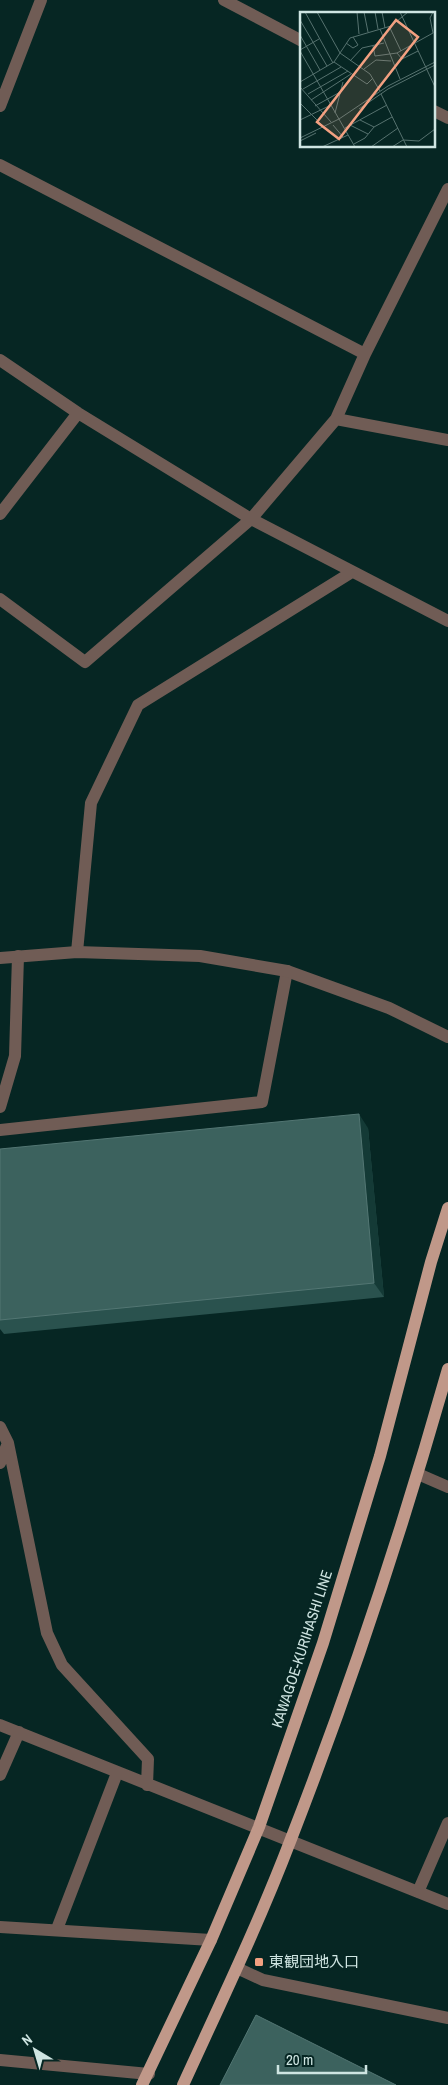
<svg xmlns="http://www.w3.org/2000/svg" width="448" height="2085" font-family="'Archivo Narrow','Noto Sans JP',sans-serif">
  <style>
    .lines { fill: none; stroke-linecap: round; stroke-linejoin: round }
    .minor { stroke: #705c55; stroke-width: 12 }
    .tertiary { stroke: #705c55; stroke-width: 12 }
    .primary { stroke: #c09889; stroke-width: 12 }
    .wall { fill: #2a524e }
    .shaded-wall { fill: #143a36 }
    .building { fill: #3c625e; stroke: #537673 }
    .poi-dot { fill: #f3a081; stroke: #062623; stroke-width: 2 }
    .labels { text-anchor: middle; stroke-width: 4.5; stroke-linejoin: round; paint-order: stroke }
    .street-label { font-size: 15px; fill: #cfe5e2; stroke: #062623 }
    .poi-label { font-size: 15px; fill: #cfe5e2; stroke: #062623; text-anchor: start }
    .inset-road { fill: none; stroke: #56726f; stroke-width: 1 }
    .view { fill: #f3a081; fill-opacity: 0.15; stroke: #f3a081; stroke-width: 2.5 }
    .inset-edge { fill: none; stroke: #cfe5e2; stroke-width: 2.5 }
  </style>
  <rect width="100%" height="100%" fill="#062623"/>
  <g class="lines">
    <path class="minor" d="M0,106l41,-106
      M0,165l365,189
      M0,360l78,53 173,106 197,102
      M336,419l112,21
      M0,514l78,-101
      M0,599l85,63 166,-143 85,-100 29,-65 83,-165
      M77,952l14,-149 47,-98 214,-133
      M0,1107l15,-51 3,-100
      M0,1130l262,-28 25,-131
      M0,1427l8,16 39,190 15,32 86,94 -1,26
      M0,1463l8,-20
      M418,1474l30,13
      M0,1725l448,179
      M0,1775l19,-43
      M418,1892l30,-69
      M0,1927l211,13
      M57,1929l60,-156
      M237,1968l26,12 185,38
      M0,2060l149,14"/>
    <path class="tertiary" d="M224,0l78,41
      M434,111l14,7
      M0,958l77,-6 123,4 87,15 102,37 59,29"/>
    <path class="primary" d="M142,2085l69,-145 48,-113 64,-184 57,-187 51,-194 17,-54
      M183,2085c37,-81 76,-162 108,-246 60,-154 112,-311 157,-470"/>
  </g>
  <path class="wall" d="M368,1128l16,169 -380,37 -4,-5v-180z"/>
  <path class="shaded-wall" d="M359,1114l9,14 16,169 -10,-14z"/>
  <path class="building" d="M359,1114l15,169 -374,37v-171z
    M256,2015l140,70h-176z"/>
  <rect class="poi-dot" x="254" y="1957" width="10" height="10" rx="2.5"/>
  <g class="labels">
    <g class="street-label">
      <text transform="translate(302 1649) rotate(-72)" y="5">KAWAGOE-KURIHASHI LINE</text>
    </g>
    <g class="poi-label">
      <text x="269" y="1967">東観団地入口</text>
    </g>
  </g>
  <g transform="translate(300 12)">
    <rect width="135" height="135" fill="#062623"/>
    <path class="inset-road" d="M5,0l28,51M17,0l23,41 30,21 10,17M57,0l2,22M64,0l4,20M75,0l3,17M82,0l3,16M100,0l35,75M0,8l27,46M89,14l12,25M80,17l20,50M133,21l-3,-15 3,-6M0,23l20,35M46,31l7,5 5,-3 -5,-8M73,34l2,10 22,-3 36,-20M0,38l19,-11M0,39l55,96M97,41l5,6 16,-8M50,49l12,-13 22,-5M34,50l33,22 6,-6M64,57l12,-9 15,1M0,70l34,-20 16,-24 41,-12 17,-14M0,75l31,35M3,77l38,-22M8,82l40,-23M81,82l26,53M11,88l40,-26M0,91l24,24M15,94l27,-15M59,97l29,-20 47,-24M35,101l8,-31M0,108l31,-15M60,108l14,7M33,113l10,12M50,113l18,9M45,116l42,-23M0,126l39,-19 49,-33 47,-24M0,129l16,-8M54,132l11,-6 9,-11 18,-10M22,135l26,-12M71,135l27,-19M92,135l11,-7 16,1 16,-12"/>
    <path class="view" d="M96,8l22,17 -79,102 -22,-17z"/>
    <rect width="135" height="135" class="inset-edge"/>
  </g>
  <g transform="translate(35 2050) rotate(322)" stroke="#062623" stroke-width="4" paint-order="stroke">
  <path d="M0-4L9 19L0 12L-9 19Z" fill="#cfe5e2"/>
  <text y="-8" font-size="14" font-weight="bold" text-anchor="middle" fill="#cfe5e2">N</text>
  </g>
  <path d="M278 2065v8h88v-8" fill="none" stroke="#cfe5e2" stroke-width="2.5"/>
  <text x="286" y="2065" font-size="15" fill="#cfe5e2" stroke="#062623" stroke-width="4" paint-order="stroke">20 m</text>
</svg>
